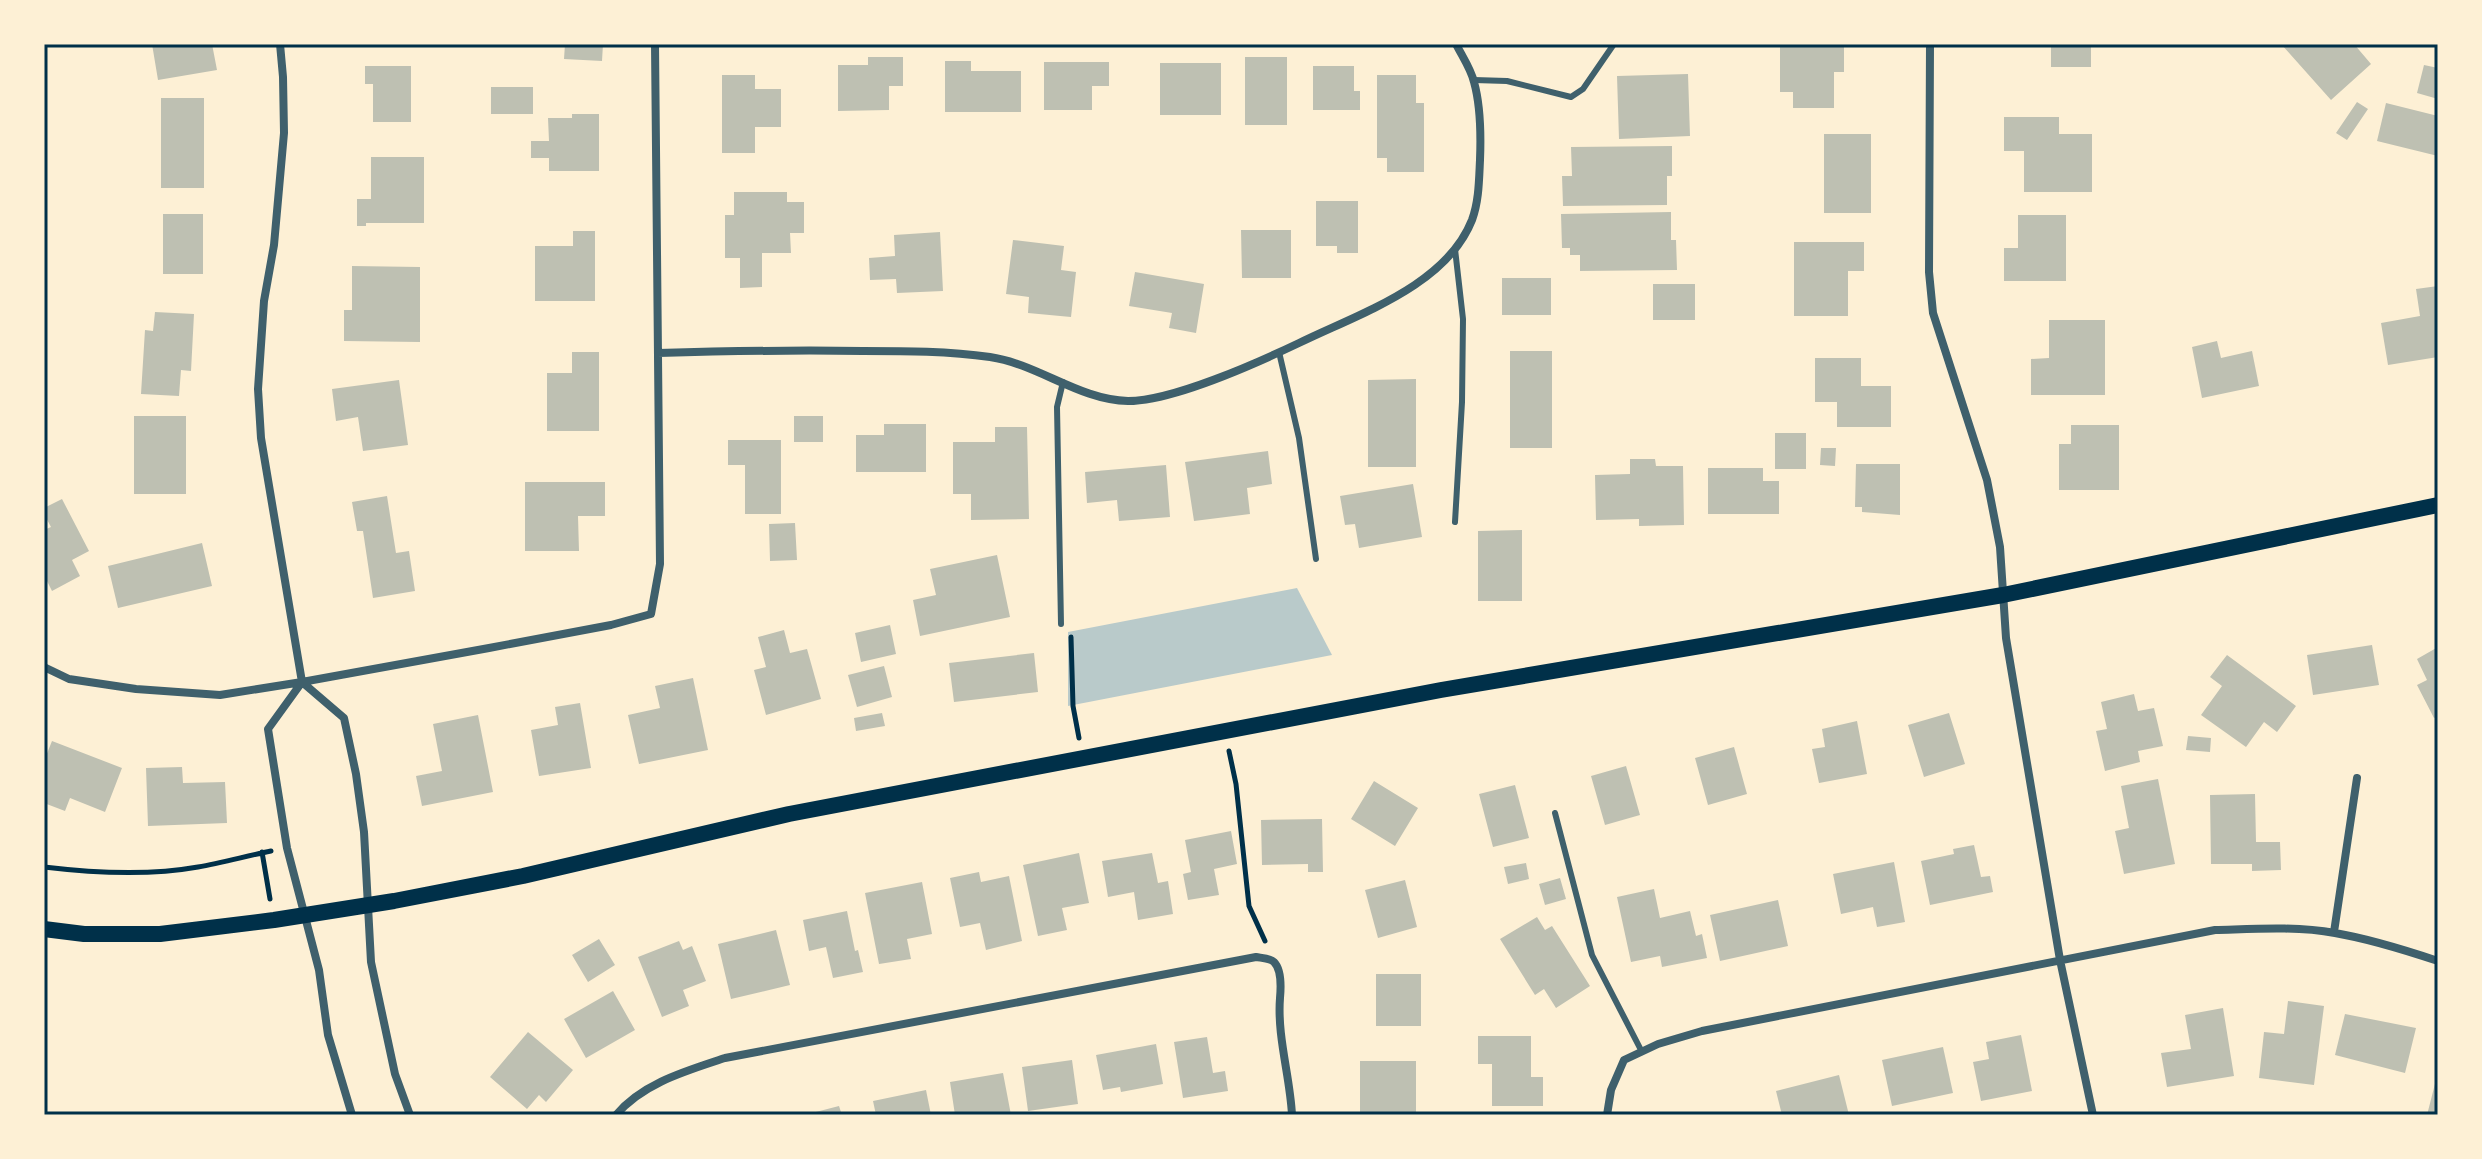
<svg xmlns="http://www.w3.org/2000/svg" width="2482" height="1159" font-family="'Alegreya Sans',sans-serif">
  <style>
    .green { fill: #b9caca }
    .building { fill: #bec0b2 }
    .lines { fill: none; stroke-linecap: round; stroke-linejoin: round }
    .path { stroke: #003049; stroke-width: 5 }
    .service { stroke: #3f606c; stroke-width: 6 }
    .minor { stroke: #3f606c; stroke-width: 8 }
    .secondary { stroke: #003049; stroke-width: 16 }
    .neatline { fill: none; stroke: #003049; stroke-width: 3 }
  </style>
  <rect width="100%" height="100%" fill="#fdf0d5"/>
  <path class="green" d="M1297,588l35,67 -264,51v-74z"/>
  <path class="building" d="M152,44h60l5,26 -59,10z
    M565,44h38l-1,17 -38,-2z
    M1780,44h64v28h-10v36h-41v-16h-13z
    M2051,44h40v23h-40z
    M2281,44h73l17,20 -40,36z
    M868,57h35v29h-14v24l-51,1v-46h30z
    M1245,57h42v68h-42z
    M945,61h26v10h50v41h-76z
    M1044,62h65v24h-17v24h-48z
    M1160,63h61v52h-61z
    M2424,65l14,3v31l-21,-6z
    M365,66h46v56h-38v-38h-8z
    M1313,66h41v25h6v19h-47z
    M1688,74l2,62 -71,3 -2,-63z
    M722,75h33v14h26v38h-26v26h-33z
    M1377,75h39v28h8v69h-37v-14h-10z
    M491,87h42v27h-42z
    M161,98h43v90h-43z
    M2357,102l11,7 -21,31 -11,-7z
    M2386,103l52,13v40l-61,-15z
    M572,114h27v57h-50v-13h-18v-17h18l-1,-23h24z
    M2004,117h55v17h33v58h-68v-41h-20z
    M1824,134h47v79h-47z
    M1672,146v30h-5v29l-104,1 -1,-30h10l-1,-29z
    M371,157h53v66h-58v3h-9v-27h14z
    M734,192h53v10h17v31h-14l1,20h-29v34l-22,1v-30h-15v-43h9z
    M1316,201h42v52h-21v-7h-21z
    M1671,212v28h5l1,30 -97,1v-16h-10v-7h-8l-1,-34z
    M163,214h40v60h-40z
    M2018,215h48v66h-62v-33h14z
    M1241,230h50v48h-49z
    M573,231h22v70h-60v-55h38z
    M940,232l3,59 -46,2 -1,-14 -26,1 -1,-22 26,-2 -1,-21z
    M1013,240l51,6 -3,24 15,2 -5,45 -43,-4 1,-16 -23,-3z
    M1794,242h70v29h-16v45h-54z
    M352,266l68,1v75l-76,-1v-31h8z
    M1135,272l69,12 -8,49 -27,-5 3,-15 -43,-7z
    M1502,278h49v37h-49z
    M1653,284h42v36h-42z
    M2438,286v71l-50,8 -7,-42 39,-7 -4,-27z
    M155,312l39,2 -3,57 -10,-1 -2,26 -38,-2 4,-64 8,1z
    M2049,320h56v75h-74v-36l18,-1z
    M2217,341l4,17 31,-7 7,35 -57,12 -10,-51z
    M1510,351h42v97h-42z
    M572,352h27v79h-52v-58h25z
    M1815,358h46v28h30v41h-54v-25h-22z
    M1416,379v88h-48v-87z
    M399,380l9,65 -45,6 -5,-34 -22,4 -4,-32z
    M134,416h52v78h-52z
    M794,416h29v26h-29z
    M884,424h42v48h-70v-37h28z
    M2071,425h48v65h-60v-46h12z
    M995,427h32l2,92 -58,1v-26h-18v-52h42z
    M1775,433h31v36h-31z
    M728,440h53v74h-36v-49h-17z
    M1821,448h15l-1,18 -15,-1z
    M1268,451l4,33 -25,4 3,26 -56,7 -9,-59z
    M1630,459h25l1,7h27l1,59 -45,1v-7l-43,1 -1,-45 35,-1z
    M1856,464h44v51l-38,-3v-5h-7z
    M1166,465l4,52 -51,4 -2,-21 -30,3 -2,-31z
    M1708,468h55v13h16v33h-71z
    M525,482h80v34h-27l1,35h-54z
    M1413,484l9,53 -63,11 -4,-24 -10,1 -5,-29z
    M387,496l9,57 13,-2 6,40 -42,7 -10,-67h-6l-5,-29z
    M62,499l27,52 -17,9 8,16 -28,15 -8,-16v-45l7,-3 -7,-13v-6z
    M795,523l2,37 -27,1 -1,-37z
    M1522,530v71h-44v-70z
    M202,543l10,43 -94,22 -10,-42z
    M997,555l13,62 -90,19 -7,-36 23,-5 -6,-26z
    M890,625l6,29 -35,8 -6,-29z
    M784,630l6,23 17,-4 14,50 -55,16 -12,-45 12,-3 -8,-30z
    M2372,645l7,40 -66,10 -6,-40z
    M2438,647v69l-4,2 -17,-33 10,-5 -10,-21z
    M1034,653l4,39 -84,10 -5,-39z
    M2227,655l69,51 -19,26 -13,-10 -18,25 -45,-32 21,-29 -12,-9z
    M884,666l8,31 -35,10 -9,-32z
    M693,678l15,72 -69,14 -11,-49 32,-7 -5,-22z
    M2134,694l4,17 16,-3 9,38 -25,5 2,11 -35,9 -9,-40 11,-2 -6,-27z
    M580,703l11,65 -52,8 -8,-46 27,-5 -3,-18z
    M882,713l3,13 -29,5 -2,-13z
    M1949,713l16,51 -41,13 -16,-52z
    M478,715l15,77 -71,14 -6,-30 26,-5 -9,-47z
    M1857,721l10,53 -48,9 -7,-34 13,-2 -3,-18z
    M2188,736l23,2 -1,14 -24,-2z
    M52,741l70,27 -17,44 -35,-14 -5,13 -21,-8v-42z
    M1734,747l13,47 -39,11 -13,-47z
    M1626,766l14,49 -35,10 -14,-49z
    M182,767l1,16 42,-1 2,41 -79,3 -2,-58z
    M2158,779l17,85 -51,10 -9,-43 14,-3 -8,-42z
    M1374,781l44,27 -23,38 -44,-27z
    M1515,785l14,53 -36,9 -14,-53z
    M2255,794l1,48h24l1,28 -29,1v-7h-41l-1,-69z
    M1322,819l1,53h-15v-8l-46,1 -1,-45z
    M1231,831l6,33 -23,5 5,26 -31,5 -5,-26 8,-2 -6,-32z
    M1974,845l7,32 9,-1 3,16 -63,13 -9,-44 33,-7 -1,-5z
    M1079,853l10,50 -27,5 5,22 -29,6 -15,-71z
    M1152,853l6,30 10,-2 5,33 -35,6 -4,-28 -26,5 -6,-36z
    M1894,862l11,60 -28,5 -4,-20 -32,7 -8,-40z
    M1526,863l3,16 -21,5 -4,-17z
    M979,872l2,10 28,-6 13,65 -36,9 -6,-27 -20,4 -10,-49z
    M1560,878l6,21 -21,6 -6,-21z
    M1405,880l12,47 -39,11 -13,-48z
    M922,882l10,52 -25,5 4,20 -32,5 -14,-71z
    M1654,889l6,29 30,-7 6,25 6,-2 5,24 -45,9 -2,-11 -29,6 -14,-65z
    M1778,900l10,46 -68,15 -10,-46z
    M847,911l8,40 3,-1 5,22 -30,6 -7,-31 -17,4 -6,-31z
    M1537,917l8,13 7,-4 38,60 -34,22 -12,-19 -9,6 -35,-56z
    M776,930l14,55 -59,14 -13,-55z
    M599,939l16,26 -27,17 -16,-27z
    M679,941l4,9 9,-4 14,35 -23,9 6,16 -27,11 -24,-60z
    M1376,974h45v52h-45z
    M613,991l22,39 -49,28 -22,-39z
    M2288,1001l36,5 -10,79 -55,-7 5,-46 20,2z
    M2223,1008l11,68 -67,11 -6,-34 30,-4 -6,-34z
    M2345,1014l71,14 -11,45 -70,-18z
    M528,1032l45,38 -27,32 -7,-7 -12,14 -37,-32z
    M2021,1035l11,56 -51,10 -8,-39 16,-3 -3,-17z
    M1478,1036h53v41h12v29h-51v-42h-14z
    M1207,1037l6,36 12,-2 3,20 -45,7 -9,-56z
    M1156,1044l7,40 -42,8 -1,-5 -17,3 -7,-35z
    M1943,1047l10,46 -61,13 -10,-46z
    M1072,1060l6,44 -50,7 -6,-44z
    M1360,1061h56v54h-56z
    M1003,1073l8,42h-56l-5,-33z
    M1839,1075l10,40h-67l-6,-24z
    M2437,1076l1,39h-11z
    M926,1090l5,25h-55l-3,-14z
    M839,1106l3,9h-34v-1z"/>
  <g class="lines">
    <path class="path" d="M1071,637l2,69 6,32
      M1229,751l7,33 13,122 16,35
      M262,852l8,47
      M44,867c50,6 104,9 154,0 24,-4 48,-11 73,-16"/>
    <path class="service" d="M1474,80l33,1 64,16 12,-8 31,-45
      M1455,249l8,70 -1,83 -7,120
      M1279,352l20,86 17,121
      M1061,624l-4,-217 6,-25
      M1555,813l37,142 50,97"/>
    <path class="minor" d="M280,44l3,33 1,56 -10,112 -10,56 -6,88 3,49 41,244 42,36 12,56 8,58 7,130 24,112 15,41
      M1930,44l-1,228 4,41 54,167 13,67 6,91 54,322 33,155
      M658,353c69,-2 137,-3 205,-2 43,0 85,0 127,6 48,7 89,43 138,44 44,0 129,-38 171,-58 59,-29 147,-57 173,-123 7,-19 7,-40 8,-60 1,-25 1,-53 -6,-78 -3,-13 -12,-26 -18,-38
      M44,667l25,12 67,10 84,6 82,-13 187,-34 122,-23 40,-11 9,-50 -5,-520
      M302,682l-34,47 19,119 32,122 9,65 24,80
      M2334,932l23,-154
      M616,1115c27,-32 70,-44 109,-57l531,-101c5,1 14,1 18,5 8,8 7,25 6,36 -3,39 10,78 12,117
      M1607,1115l4,-25 13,-30 34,-16 44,-13 513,-101c39,-1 81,-4 120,3 35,6 70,17 103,28"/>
    <path class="secondary" d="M44,929l40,5h76l114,-14 120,-19 129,-25 266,-62 652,-124 562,-95 435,-90"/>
  </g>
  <rect width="2482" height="1159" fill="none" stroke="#fdf0d5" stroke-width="92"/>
  <rect x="46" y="46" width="2390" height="1067" class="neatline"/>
</svg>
